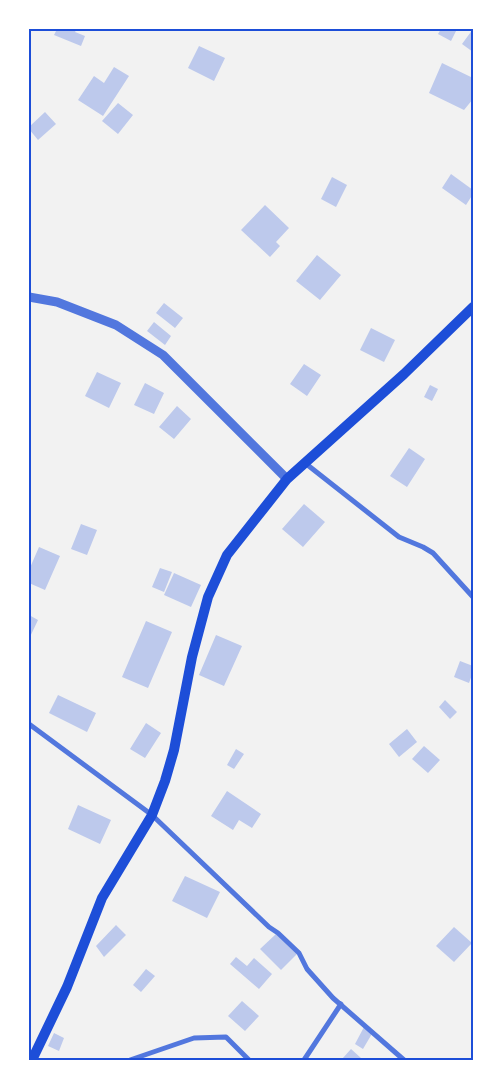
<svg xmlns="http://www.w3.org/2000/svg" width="502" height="1089" font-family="'Work Sans',sans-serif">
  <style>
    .building { fill: #bdc9ec }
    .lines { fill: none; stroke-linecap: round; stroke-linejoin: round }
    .minor { stroke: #5277de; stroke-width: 5 }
    .tertiary { stroke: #5277de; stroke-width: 9 }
    .secondary { stroke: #1d4ed8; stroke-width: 10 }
    .neatline { fill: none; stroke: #1d4ed8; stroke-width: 2 }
  </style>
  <rect width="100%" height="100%" fill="#f2f2f2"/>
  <path class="building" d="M57,29h20l-2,3 10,4 -4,10 -27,-11z
    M441,29h16l-6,12 -13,-7z
    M473,29v23l-11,-8z
    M199,46l26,12 -11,23 -26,-13z
    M442,63l31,15v21l-9,11 -35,-17z
    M114,67l15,9 -26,40 -25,-16 16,-24 10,7z
    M118,103l15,12 -15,19 -16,-13z
    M45,112l11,12 -18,16 -9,-11v-2z
    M451,174l22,16v4l-7,11 -24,-17z
    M332,177l15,8 -11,22 -15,-8z
    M265,205l24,23 -13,14 4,4 -10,11 -29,-27z
    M317,255l24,20 -21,25 -24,-19z
    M164,303l19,15 -8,10 -19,-15z
    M154,322l17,14 -6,9 -18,-14z
    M371,328l24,12 -11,22 -24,-12z
    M304,364l17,11 -14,21 -17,-12z
    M97,372l24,11 -12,25 -24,-12z
    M145,383l19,10 -10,21 -20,-9z
    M430,385l8,4 -6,12 -8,-4z
    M177,406l14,13 -17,20 -15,-12z
    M409,448l16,11 -18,28 -17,-11z
    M304,504l21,18 -22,25 -21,-18z
    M81,524l16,6 -10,25 -16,-6z
    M39,547l21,9 -15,34 -16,-7v-13z
    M160,568l12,4 -8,20 -12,-5z
    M174,573l27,12 -10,22 -27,-12z
    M29,615l9,5 -9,19z
    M146,621l26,11 -24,56 -26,-11z
    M216,635l26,11 -18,40 -25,-11z
    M460,661l13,5v6l-4,11 -15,-6z
    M58,695l38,18 -9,19 -38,-19z
    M445,700l12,12 -7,7 -11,-12z
    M146,723l15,10 -16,25 -15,-9z
    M407,729l10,13 -18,15 -10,-13z
    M424,746l16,14 -12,13 -16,-14z
    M236,749l8,5 -10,15 -7,-4z
    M227,791l34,23 -9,14 -13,-8 -6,10 -22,-14z
    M78,805l33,15 -11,24 -32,-15z
    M185,876l35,16 -13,26 -35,-17z
    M116,925l10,10 -22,22 -8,-11z
    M454,927l18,16 -18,19 -18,-16z
    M276,934l21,20 -16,16 -21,-21z
    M236,957l11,9 7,-8 18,16 -13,15 -29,-25z
    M146,969l9,7 -14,16 -8,-7z
    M242,1001l17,15 -14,15 -17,-15z
    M364,1027l9,5 -10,17 -8,-5z
    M54,1033l10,5 -5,13 -11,-5z
    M351,1049l10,9 -2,2h-16l-1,-1z"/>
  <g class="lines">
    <path class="minor" d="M305,463l94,74 24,10 10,6 40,44
      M29,724l123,91 117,112 9,6 21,20 8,16 26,29 71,62
      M130,1060l64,-22 32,-1 23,23
      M304,1060l37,-56"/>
    <path class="tertiary" d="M29,297l28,5 59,23 47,30 124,124"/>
    <path class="secondary" d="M32,1060l35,-73 35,-89 50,-83 13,-34 9,-31 18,-93 16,-60 19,-42 60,-76 117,-105 69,-67"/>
  </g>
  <rect width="502" height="1089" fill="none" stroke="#ffffff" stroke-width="60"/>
  <rect x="30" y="30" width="442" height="1029" class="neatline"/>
</svg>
